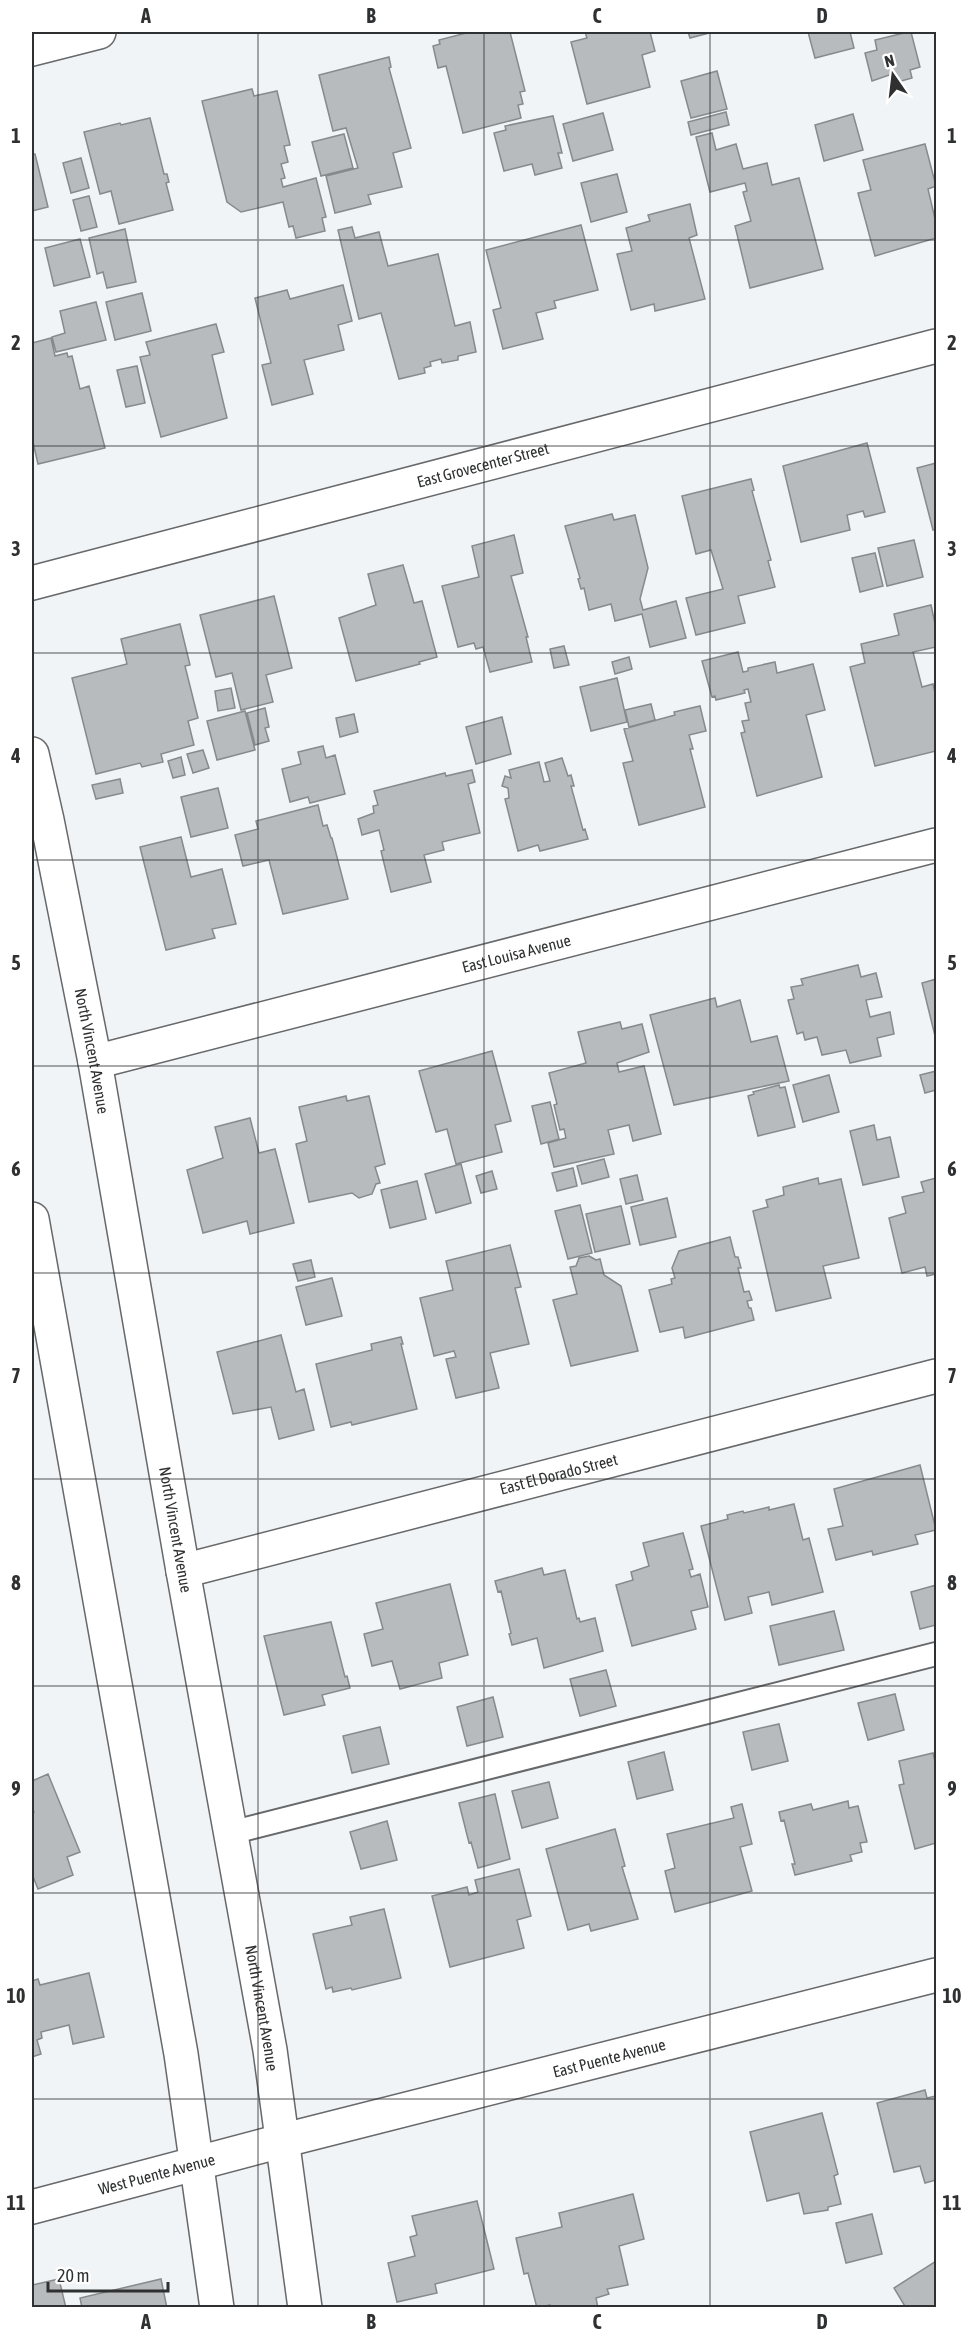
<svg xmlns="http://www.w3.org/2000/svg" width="968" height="2339" font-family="'Asap Condensed',sans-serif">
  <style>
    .building { fill: #b8bbbd; stroke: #878a8c; stroke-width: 1.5 }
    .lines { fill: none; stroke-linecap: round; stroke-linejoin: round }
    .service-casing { stroke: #66686a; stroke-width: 26 }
    .minor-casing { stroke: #66686a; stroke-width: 36 }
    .secondary-casing { stroke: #66686a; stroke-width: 36 }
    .primary-casing { stroke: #66686a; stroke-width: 36 }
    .service { stroke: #fff; stroke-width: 22 }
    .minor { stroke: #fff; stroke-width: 33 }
    .secondary { stroke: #fff; stroke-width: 33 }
    .primary { stroke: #fff; stroke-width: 33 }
    .grid { fill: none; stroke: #2f3031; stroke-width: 1.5; stroke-opacity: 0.55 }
    .labels { text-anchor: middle; stroke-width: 5; stroke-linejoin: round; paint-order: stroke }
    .street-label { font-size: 16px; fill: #2f3031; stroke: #fff }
    .neatline { fill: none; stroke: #2f3031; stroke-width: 2 }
    .grid-label { font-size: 20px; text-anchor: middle; font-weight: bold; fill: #2f3031 }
  </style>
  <rect width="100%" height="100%" fill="#f1f4f6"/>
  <path class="building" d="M470,32h40l15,59 -5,1 3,12 -5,1 3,13 -58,15 -17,-67 -8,2 -5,-22 7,-2 -1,-4z
    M585,32h65l5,19 -13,4 8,32 -63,17 -16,-62 16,-4z
    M688,32h25l-23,6z
    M808,32h42l4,16 -39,10z
    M908,32h3l9,35 -10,3 2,8 -18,5 -2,-9 -20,7 -7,-28 12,-3 -2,-10z
    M389,57l2,10 -2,1 22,80 -18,5 9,34 -34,8 3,9 -36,9 -9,-37 32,-8 -12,-40 -13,3 -14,-56z
    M717,71l10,38 -36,9 -10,-37z
    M252,89l2,7 23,-5 13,54 -6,1 4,16 -7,2 4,14 -4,1 2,8 33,-9 10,39 -4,1 3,13 -29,7 -3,-12 -4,1 -6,-25 -42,10 -14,-10 -25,-101z
    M726,112l3,13 -38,10 -3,-13z
    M603,113l10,37 -40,11 -10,-37z
    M853,114l10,36 -39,11 -9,-36z
    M553,116l9,37h-4l4,15 -27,7 -3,-11 -28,7 -10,-38 12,-3 -1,-4z
    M150,118l14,56h3l2,8 -3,1 7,27 -54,14 -8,-33 -11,3 -16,-62 36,-9 1,2z
    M712,133l4,17 20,-6 7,25 24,-6 5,22 27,-7 24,91 -73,19 -15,-62 16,-5 -8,-29 4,-1 -2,-8 -35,9 -14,-55z
    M344,134l9,34 -32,8 -9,-34z
    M925,144l11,42 -8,3 8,34v15l-61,18 -17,-63 13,-3 -8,-30z
    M32,154h3l13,53 -16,4z
    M81,158l8,30 -18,5 -8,-30z
    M617,174l10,38 -36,10 -10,-39z
    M89,196l8,31 -16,4 -8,-31z
    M690,204l7,31 -8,3 16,61 -50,12 -1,-7 -23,6 -14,-56 15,-3 -6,-23 24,-7 -2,-6z
    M581,225l17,65 -44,11 2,7 -20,5 7,26 -40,10 -10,-39 8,-2 -15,-58z
    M352,227l3,11 24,-6 9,34 50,-12 17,72 15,-4 6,30 -18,4v4l-16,3 -1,-4 -11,3 1,4 -7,2 1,5 -26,6 -18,-66 -22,6 -21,-89z
    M125,229l11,53 -29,6 -4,-16 -6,2 -8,-36z
    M80,239l10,38 -36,9 -9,-38z
    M343,285l9,36 -14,4 6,25 -40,10 9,34 -41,11 -10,-40 9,-2 -16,-65 32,-8 3,9z
    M142,293l9,38 -36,9 -9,-38z
    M96,302l10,38 -50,12 -4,-15 13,-4 -5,-22z
    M216,324l8,28 -12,3 15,63 -66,19 -21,-80 10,-2 -4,-13z
    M51,338l4,18 12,-3 1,4 4,-1 8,33 9,-3 16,62 -67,16 -6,-26v-95z
    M137,366l8,37 -19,4 -9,-37z
    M867,443l18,69 -20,5 -2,-6 -16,4 3,15 -49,12 -18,-76z
    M936,463v66l-3,1 -16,-62z
    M751,479l3,11 -2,1 19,69 -3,1 7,26 -37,9 7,27 -49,12 -10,-37 37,-9 -12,-39 -15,4 -14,-58z
    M612,514l2,6 21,-5 13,53 -8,31 3,11 33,-9 10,37 -36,9 -8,-33 -27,7 -4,-17 -22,6 -5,-22 -3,1 -3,-10 2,-1 -15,-52z
    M514,535l9,38 -12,3 17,61h-2l6,25 -42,10 -7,-25 -7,2 -2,-6 -16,4 -16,-61 37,-9 -7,-31z
    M914,540l9,37 -36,9 -9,-38z
    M875,553l8,33 -23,6 -8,-34z
    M403,565l11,38 8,-2 15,56 -18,5 1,2 -64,17 -17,-63 37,-13 -8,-31z
    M274,596l18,72 -26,7 7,27 -32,8 -9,-37 -16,4 -16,-62z
    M931,605l5,23v19l-23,5 9,35 11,-3 3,13v54l-61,15 -25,-99 15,-4 -4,-19 38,-9 -5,-21z
    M180,624l10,41 -5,1 13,52 -10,3 6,24 -33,9 2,8 -21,5 -2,-4 -44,11 -24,-96 55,-14 -6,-25z
    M564,646l5,19 -15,3 -4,-19z
    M738,652l5,20 5,-1v-3l27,-6 2,11 36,-9 12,46 -19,5 16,62 -65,19 -16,-63 4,-1 -3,-11 7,-1 -4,-17 6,-1 -3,-13 -4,1 1,3 -29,7 -1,-4 -3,1 -10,-36z
    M629,657l3,12 -17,5 -3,-12z
    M617,678l10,44 -36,9 -11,-44z
    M231,688l4,20 -17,3 -3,-20z
    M651,704l4,16 -26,7 -4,-17z
    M700,706l6,25 -17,4 4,14h-3l15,58 -66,18 -16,-62 10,-2 -9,-32 51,-14 -1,-3z
    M265,708l4,19 -4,1 4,13 -14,4 -8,-32z
    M245,711l10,39 -38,10 -10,-39z
    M354,714l4,18 -18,5 -4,-19z
    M502,717l9,37 -35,10 -10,-37z
    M323,746l3,12 9,-3 10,39 -35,9 -2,-6 -18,5 -8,-33 19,-5 -3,-12z
    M203,750l6,18 -16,5 -6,-19z
    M181,757l4,18 -12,3 -5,-17z
    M562,758l6,18 3,-1 3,11h-3l12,44 2,-1 3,10 -48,12 -2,-6 -20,6 -13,-52 4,-1 -1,-10 -6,-2 3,-10 6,2 -2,-8 30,-8 5,20 6,-1 -5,-18z
    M472,770l3,12 -7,2 12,49 -38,9 2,8 -20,5 7,27 -40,10 -10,-41 3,-1 -5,-20 -17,5 -4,-16 16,-6 -1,-7 5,-1 -4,-14 71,-18 1,3z
    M120,779l3,14 -27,6 -4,-14z
    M218,788l10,40 -37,9 -10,-40z
    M318,805l5,21 4,-1 4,13h1l16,61 -65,15 -14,-54 -26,6 -8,-31 23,-6 -2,-8z
    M181,837l10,40 31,-8 14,55 -24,5 3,9 -49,12 -26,-103z
    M858,965l3,12 15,-4 6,24 -16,3 4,17 20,-5 4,22 -17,4 4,18 -31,7 -4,-13 -24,5 -5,-18 -12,3 -2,-8 -6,2 -9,-34 6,-1 -3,-12 12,-2 -2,-6z
    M936,979v61l-14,-57z
    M715,998l2,9 23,-7 11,42 26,-6 12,45 -115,24 -24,-90z
    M620,1022l2,7 20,-5 7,28 -32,11 2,9 25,-6 17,68 -28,7 -4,-16 -21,5 6,24 -60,13 -6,-24 18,-5 -2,-9 -4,1 -6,-25 3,-1 -8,-31 37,-10 -8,-31z
    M492,1051l19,70 -16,4 7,27 -46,12 -9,-35 -11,3 -17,-61z
    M936,1071v19l-11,3 -5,-18z
    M829,1075l10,37 -36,10 -10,-37z
    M779,1085l1,3 5,-1 10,40 -37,9 -10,-40 6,-2 -1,-2z
    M346,1096l1,5 22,-5 16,68 -10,3 5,16 -4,1 -4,10 -13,4 -7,-5 -43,9 -13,-58 11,-3 -8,-34z
    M550,1102l9,37 -18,5 -9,-38z
    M250,1118l9,35 16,-4 19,74 -44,11 -3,-13 -44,12 -16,-63 36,-12 -8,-31z
    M874,1125l3,15 13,-3 9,40 -36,8 -13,-54z
    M604,1159l5,18 -27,7 -5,-18z
    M461,1164l10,39 -35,10 -11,-39z
    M573,1168l4,18 -20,5 -5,-18z
    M492,1171l5,18 -16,4 -5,-17z
    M637,1175l6,25 -17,4 -6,-25z
    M818,1178l1,6 22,-5 18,79 -36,8 8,32 -55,13 -23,-100 15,-4 -2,-7 18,-5 -1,-8z
    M936,1178v96l-9,2 -2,-9 -23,6 -13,-55 17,-5 -4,-16 22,-5 -3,-10z
    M417,1181l9,38 -36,9 -9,-38z
    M667,1198l9,39 -36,8 -9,-38z
    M580,1205l12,48 -24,6 -13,-48z
    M621,1206l9,38 -35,8 -9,-38z
    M730,1237l5,20h3l3,11h-3l6,24 5,-1 3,9 -5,1 2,7h2l3,12 -69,18 -2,-11 -23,5 -11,-42 23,-6 -1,-5 4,-1 -3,-10 7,-17z
    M510,1245l11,42 -6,1 14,56 -39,9 9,35 -43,10 -10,-39 10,-2 -2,-6 -20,5 -14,-58 33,-8 -7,-29z
    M589,1256l7,4 4,-1 4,16 17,11 17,65 -67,15 -18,-66 24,-6 -7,-27 6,-1 3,-8z
    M311,1260l4,17 -17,4 -5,-17z
    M332,1278l10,38 -36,9 -10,-38z
    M281,1335l15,57 8,-3 10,41 -35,9 -8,-32 -38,7 -16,-62z
    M401,1337l2,7h-2l16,65 -65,16 -1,-3 -20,5 -15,-63 56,-14 -1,-6z
    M920,1465l16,65 -21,5 3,9 -45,11 -1,-4 -36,9 -8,-31 15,-3 -9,-37z
    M794,1504l9,36 6,-2 14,54 -51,13 -3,-13 -21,5 4,16 -27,7 -24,-94 27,-7 -1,-4 16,-4 1,2 25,-6v3z
    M683,1533l10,36 -4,1 2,7 9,-3 8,33 -17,4 5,18 -64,17 -16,-61 17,-5 -2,-8 18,-6 -6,-23z
    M542,1568l2,7 21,-5 12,49 2,-1 1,4 15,-4 8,33 -59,17 -7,-30 -25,7 -3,-11 2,-1 -10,-42 -3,1 -3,-11z
    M450,1584l18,71 -29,8 3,15 -42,11 -8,-28 -20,5 -8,-32 19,-5 -7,-26z
    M936,1585v40l-16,4 -9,-37z
    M834,1611l10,39 -65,15 -9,-39z
    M331,1622l14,55 2,-1 3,12 -28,7 3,10 -41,10 -20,-79z
    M606,1670l10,36 -36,10 -10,-37z
    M895,1694l9,36 -36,10 -10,-37z
    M493,1697l10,40 -36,9 -10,-39z
    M779,1724l9,37 -36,9 -9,-38z
    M380,1727l9,37 -37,9 -9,-37z
    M664,1752l9,38 -36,9 -9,-37z
    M933,1753l3,13v77l-21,6 -16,-64 5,-1 -5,-23z
    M48,1774l32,78 -13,5 6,18 -35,14 -6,-15v-60l2,-2 -2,-5v-26z
    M549,1782l9,36 -36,10 -10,-37z
    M495,1794l15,65 -32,9 -7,-26 -2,1 -10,-40z
    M848,1801l1,7 9,-2 9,36 -7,1 2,9 -12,3 2,6 -57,14 -3,-11h3l-11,-44 -3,1 -2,-9 32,-8 2,6z
    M742,1804l10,40 -12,3 12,44 -77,21 -10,-41 10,-3 -8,-34 67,-16 -3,-11z
    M387,1821l10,39 -36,9 -11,-37z
    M615,1829l10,37 -3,1 16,52 -47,12 -2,-7 -21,6 -22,-81z
    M519,1869l12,47 -14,4 7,28 -74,19 -18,-71 35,-9 2,8 9,-3 -3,-12z
    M384,1909l17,69 -49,12 -1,-2 -18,4 -1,-5 -6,2 -13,-55 39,-9 -2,-8z
    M89,1973l15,64 -31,7 -4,-19 -28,7 1,6 -5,2 4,14 -9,3v-76l6,-2 2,6z
    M925,2090l2,8 9,-2v84l-11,3 -5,-17 -26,6 -17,-69z
    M822,2113l16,61 -4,2 7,28 -13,3v3l-24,4 -5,-21 -32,8 -17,-69z
    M633,2194l11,45 -25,7 9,39 -21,4 2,5 -13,4 2,10h-47l-1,-3 -13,3 -9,-35 -4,1 -8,-36 46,-11 -3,-14z
    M477,2201l17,68 -59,15 2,9 -40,9 -9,-39 27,-7 -5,-19 7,-2 -5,-19z
    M872,2214l10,40 -36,9 -10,-40z
    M936,2261v47h-30l-12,-20z
    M59,2279l7,29h-33l-1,-23z
    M161,2279l6,29h-85l-2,-10z"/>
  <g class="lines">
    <g class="service-casing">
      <path id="service" d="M230,1833l706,-179"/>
    </g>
    <g class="minor-casing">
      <g id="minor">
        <path d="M32,49l67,-17"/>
        <path id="s1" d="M32,583l904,-237"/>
        <path id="s2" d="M95,1062l841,-217"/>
        <path id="s3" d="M183,1571l753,-195"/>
      </g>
    </g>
    <g class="secondary-casing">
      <g id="secondary">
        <path id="s4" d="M32,2207l249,-66 655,-166"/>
      </g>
    </g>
    <g class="primary-casing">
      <g id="primary">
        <path id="s5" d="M32,754l15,66 48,242 88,509 87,479 35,258"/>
        <path d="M32,1219l149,835 36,254"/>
      </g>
    </g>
    <use href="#service" class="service"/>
    <use href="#minor" class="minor"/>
    <use href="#secondary" class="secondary"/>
    <use href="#primary" class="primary"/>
  </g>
  <path class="grid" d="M258,32v2276M484,32v2276M710,32v2276M32,240h904M32,446h904M32,653h904M32,860h904M32,1066h904M32,1273h904M32,1479h904M32,1686h904M32,1893h904M32,2099h904"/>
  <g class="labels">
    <g class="street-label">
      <text dy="6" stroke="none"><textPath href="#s1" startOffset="466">East Grovecenter Street</textPath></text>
      <text dy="6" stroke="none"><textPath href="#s2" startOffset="435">East Louisa Avenue</textPath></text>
      <text dy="6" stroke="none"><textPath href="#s5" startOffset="303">North Vincent Avenue</textPath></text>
      <text dy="6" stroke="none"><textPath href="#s3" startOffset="388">East El Dorado Street</textPath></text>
      <text dy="6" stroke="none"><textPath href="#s5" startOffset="789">North Vincent Avenue</textPath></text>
      <text dy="6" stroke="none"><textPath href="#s5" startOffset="1275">North Vincent Avenue</textPath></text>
      <text dy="6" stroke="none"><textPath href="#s4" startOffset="596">East Puente Avenue</textPath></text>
      <text dy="6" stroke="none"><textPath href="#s4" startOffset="129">West Puente Avenue</textPath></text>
    </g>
  </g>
  <rect width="968" height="2339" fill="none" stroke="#ffffff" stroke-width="66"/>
  <g transform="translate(893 75) rotate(346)" stroke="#ffffff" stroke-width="4.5" paint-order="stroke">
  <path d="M0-4.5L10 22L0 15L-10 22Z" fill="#2f3031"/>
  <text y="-9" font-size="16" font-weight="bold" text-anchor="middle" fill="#2f3031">N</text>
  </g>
  <path d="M48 2282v9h120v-9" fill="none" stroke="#2f3031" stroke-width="3"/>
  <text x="57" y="2282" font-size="18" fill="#2f3031" stroke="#ffffff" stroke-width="4.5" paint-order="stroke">20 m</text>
  <rect x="33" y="33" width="902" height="2273" class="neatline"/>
  <g class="grid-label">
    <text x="146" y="23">A</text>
    <text x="371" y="23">B</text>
    <text x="597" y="23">C</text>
    <text x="822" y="23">D</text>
    <text x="16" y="143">1</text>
    <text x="952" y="143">1</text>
    <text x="16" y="350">2</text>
    <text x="952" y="350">2</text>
    <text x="16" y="556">3</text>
    <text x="952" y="556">3</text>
    <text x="16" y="763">4</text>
    <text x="952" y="763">4</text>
    <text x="16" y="970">5</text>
    <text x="952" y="970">5</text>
    <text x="16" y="1176">6</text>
    <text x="952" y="1176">6</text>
    <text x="16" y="1383">7</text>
    <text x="952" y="1383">7</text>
    <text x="16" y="1590">8</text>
    <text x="952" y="1590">8</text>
    <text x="16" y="1796">9</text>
    <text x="952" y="1796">9</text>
    <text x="16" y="2003">10</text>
    <text x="952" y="2003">10</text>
    <text x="16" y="2210">11</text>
    <text x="952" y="2210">11</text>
    <text x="146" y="2329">A</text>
    <text x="371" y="2329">B</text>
    <text x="597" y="2329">C</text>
    <text x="822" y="2329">D</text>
  </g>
</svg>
